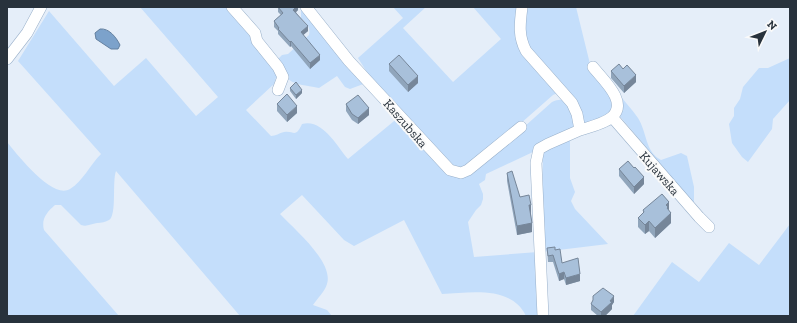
<svg xmlns="http://www.w3.org/2000/svg" width="797" height="323" font-family="'Zilla Slab',serif">
  <style>
    .green { fill: #c4defb }
    .water { fill: #7ca2cb; stroke: #6380a0 }
    .lines { fill: none; stroke-linecap: round; stroke-linejoin: round }
    .minor-casing { stroke: #99b0ca; stroke-width: 12 }
    .minor { stroke: #fff; stroke-width: 11 }
    .wall { fill: #90a5bb }
    .shaded-wall { fill: #768699 }
    .building { fill: #a8c0da; stroke: #768699 }
    .labels { text-anchor: middle; stroke-width: 4; stroke-linejoin: round; paint-order: stroke }
    .street-label { font-size: 13px; fill: #28323c; stroke: #fafafa }
  </style>
  <rect width="100%" height="100%" fill="#e5eef9"/>
  <path class="green" d="M140,7h86l23,25 28,42 -3,10 -28,26 25,26c5,0 8,-3 13,-4 10,-2 11,7 18,-8 20,-6 35,22 46,35l51,-42 62,59 54,-41 37,-33c19,-9 21,12 22,25l-38,21 -3,4 -47,22 -1,6 -6,4 4,10v5l-2,6 -5,5 -8,12 6,35 64,-5 4,64h-16c-15,-31 -56,-23 -84,-22l-38,-74 -50,26 -10,-6 -42,-45 -22,19c14,15 54,48 47,70 -2,7 -10,15 -14,21l14,5 5,6h-92l-124,-145c-4,10 1,45 -7,49 -3,2 -8,3 -12,3 -6,1 -10,4 -16,2l-20,-20h-6c-8,7 -14,14 -11,25l75,86h-112v-174c10,12 45,58 63,47 13,-8 20,-24 31,-35l-83,-93 31,-50 65,75 32,-28 50,58 22,-19z
    M301,7l65,76 -16,6 -5,-2 -8,-11 -18,12c-29,-6 -28,-1 -42,-28l5,-5 6,-1 21,-19c2,-8 -3,-12 -8,-17z
    M393,7h33l-23,21 50,54 48,-43 -28,-32h47l-2,31 42,54 -7,3 -80,70 -19,5 -84,-93 -12,-19 45,-40z
    M525,7h51l14,57 23,31v16l-30,16 -53,-76 -4,-10z
    M790,58v42l-17,19 -1,10 -24,33 -6,-5 -10,-14 -3,-19 5,-8v-8l6,-9 3,-12 16,-19h9z
    M618,93c6,8 14,16 20,25 9,14 7,34 23,42l20,-7 6,3 7,31v17l-76,-90z
    M570,139v39l5,14 -4,9 4,8 33,35 -66,8 1,-98 2,-4z
    M790,224v92h-157l39,-54 27,20 30,-39 30,22z"/>
  <path class="water" d="M100,29c9,-1 16,8 20,16l-2,4h-7l-15,-10 -1,-6z"/>
  <g class="lines">
    <g class="minor-casing">
      <path id="minor" d="M232,7l23,26 2,8 21,26 5,10 -5,13
        M306,7l43,54 101,109 11,3 7,-3 53,-43
        M522,7c-2,16 -4,29 4,44l46,52 5,11 3,16 -32,14 -9,5 -3,14 7,153
        M7,59l20,-26 14,-26
        M612,117l87,100 10,10
        M580,130c9,-3 24,-6 32,-13 17,-15 -10,-38 -19,-50"/>
    </g>
    <use href="#minor" class="minor"/>
  </g>
  <path class="wall" d="M278,7h20v3l-2,2 12,19 -5,4 17,25 -10,9 -19,-23 -1,1 -12,-13v-3l-4,-4v-6l7,-6 -3,-3z
    M389,64l29,19 -10,9 -19,-21z
    M611,71l25,11 -12,11 -13,-15z
    M290,88l12,5 -6,6 -6,-8z
    M277,104l20,9 -10,9 -10,-11z
    M346,104l23,11 -11,9 -6,-4 -6,-9z
    M634,168l10,16 -10,10 -15,-18v-7z
    M507,173l13,24 11,17 1,18 -15,3 -10,-54z
    M643,210l26,1 2,12 -16,15 -6,-7 -4,3 -7,-7v-9l5,-4z
    M547,248l8,2 7,13 18,18 -14,4 -2,-6 -5,2 -6,-19h-5z
    M593,296l21,6 -2,3v4l-7,7h-7l-7,-6v-6l2,-3z"/>
  <path class="shaded-wall" d="M296,7h2v3l-5,5v-5z
    M308,26v5l-7,6v-5z
    M291,41v5l-1,1v-5z
    M320,55v5l-10,9v-6z
    M636,75v7l-12,11v-7z
    M418,76v7l-10,9v-7z
    M302,90v3l-6,6v-4z
    M297,106v7l-10,9v-7z
    M369,108v7l-11,9v-6z
    M644,177v7l-10,10v-7z
    M669,202v10l2,1v10l-16,15v-10l11,-23z
    M529,205h2v9h-2z
    M649,221v10l-4,3v-9z
    M532,223v9l-15,3v-9z
    M564,272v7l-5,2v-7z
    M580,274v7l-14,4v-7z
    M614,296v6l-2,3v4l-7,7h-4v-4z"/>
  <path class="building" d="M278,7h18l-3,3 15,16 -7,6 19,23 -10,8 -19,-22 -1,1 -12,-13 1,-1 -5,-7 9,-8z
    M399,55l19,21 -10,9 -19,-21z
    M619,64l4,5 4,-4 9,10 -12,11 -13,-15z
    M296,82l6,8 -6,5 -6,-7z
    M287,94l10,12 -10,9 -10,-11z
    M358,95l11,13 -11,10 -6,-4 -6,-10z
    M628,161l6,7 1,-1 9,10 -10,10 -15,-18z
    M512,171l8,26 9,-2 2,10h-2l3,18 -15,3 -10,-53z
    M662,194l7,8 -3,3 2,2 -1,1 4,5 -16,15 -6,-7 -4,4 -7,-7 6,-6 -1,-2z
    M555,247v3l5,-1 2,14 16,-5 2,16 -14,4 -2,-6 -5,2 -6,-19 -5,1 -1,-8z
    M603,288l11,8 -4,5 2,1 -11,10 -10,-8 2,-4v-4z"/>
  <g class="labels">
    <g class="street-label">
      <text transform="translate(406 123) rotate(49)" y="5">Kaszubska</text>
      <text transform="translate(660 173) rotate(49)" y="5">Kujawska</text>
    </g>
  </g>
  <rect width="797" height="323" fill="none" stroke="#28323c" stroke-width="16"/>
  <g transform="translate(765 32) rotate(47)" stroke="#fafafa" stroke-width="3" paint-order="stroke">
  <path d="M0-3L7 15L0 10L-7 15Z" fill="#28323c"/>
  <text y="-6" font-size="11" font-weight="bold" text-anchor="middle" fill="#28323c">N</text>
  </g>
</svg>
